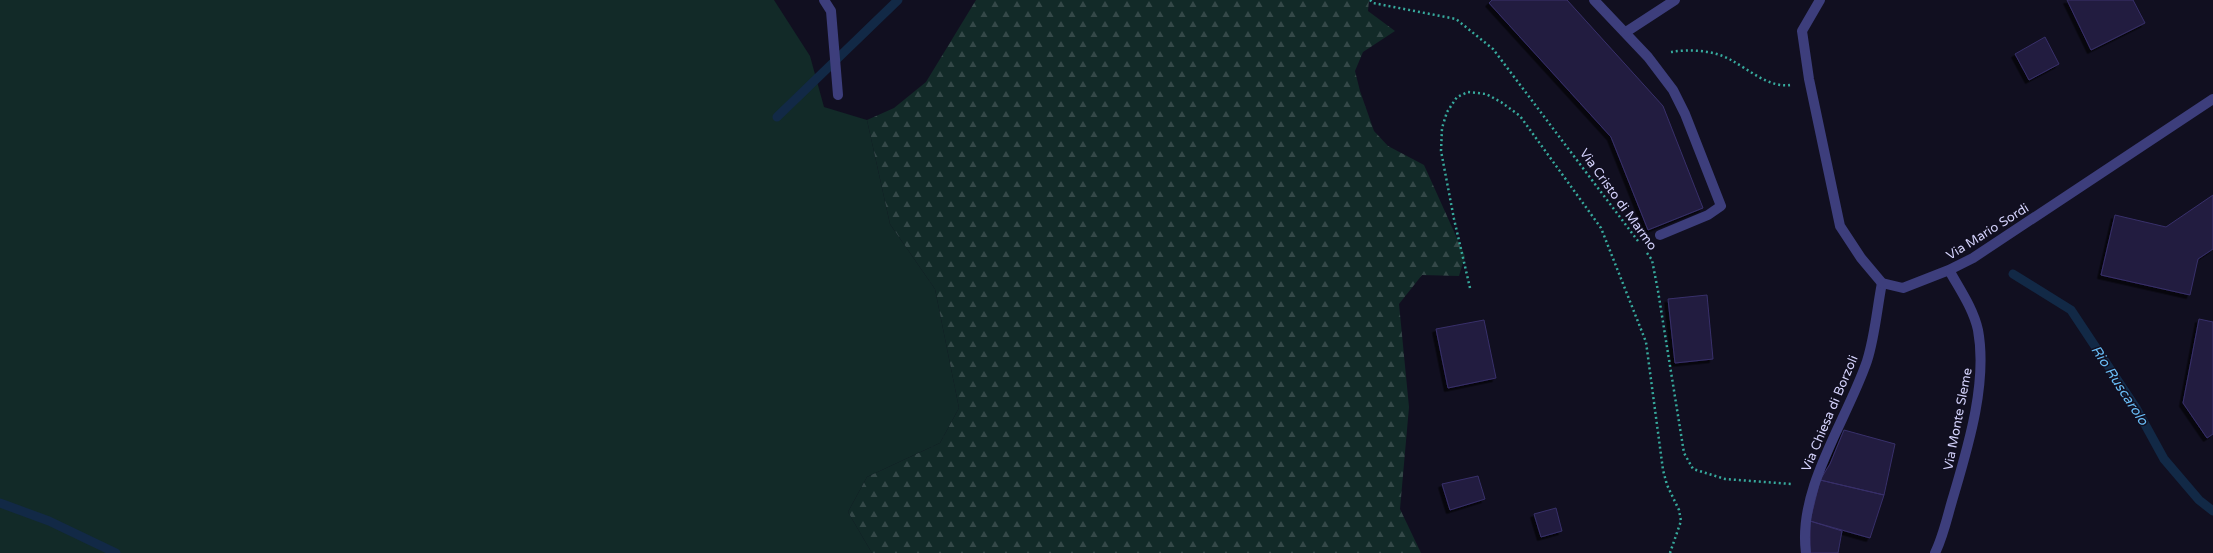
<svg xmlns="http://www.w3.org/2000/svg" width="2213" height="553" font-family="'Varela Round',sans-serif">
  <style>
    .grass { fill: #122a28 }
    .forest { fill: url(#forest-firs) }
    .lines { fill: none; stroke-linecap: round; stroke-linejoin: round }
    .stream { stroke: #122946; stroke-width: 9 }
    .building { fill: #221c40; stroke: #38306a; filter: url(#shadow) }
    .path { stroke: #37aa9d; stroke-width: 2.5; stroke-dasharray: 2 3; stroke-linecap: butt }
    .lane { stroke: #3d3e7c; stroke-width: 10 }
    .street { stroke: #3d3e7c; stroke-width: 10 }
    .labels { text-anchor: middle; stroke-width: 3; stroke-linejoin: round; paint-order: stroke }
    .street-label { font-size: 13px; fill: #d4d2fc; stroke: #110f20 }
    .water-label { font-size: 14px; font-style: italic; fill: #68bbf4; stroke: #110f20 }
  </style>
  <defs>
    <pattern id="forest-firs" width="22" height="20" patternUnits="userSpaceOnUse"><rect width="22" height="20" fill="#122a28"/><path d="M5 1l3.5 6h-7zM16 11l3.5 6h-7z" fill="#344848"/></pattern>
    <filter id="shadow"><feDropShadow dx="-3.5" dy="3.5" stdDeviation="0" flood-color="#0009"/></filter>
  </defs>
  <rect width="100%" height="100%" fill="#110f20"/>
  <path class="grass" d="M0,0h774l36,56 14,51 43,13 23,104 45,65 24,119 -19,35 -73,34 -19,35 24,41h-872z"/>
  <path class="forest" d="M976,0h393l-1,11 27,20 -32,21 -8,19 5,20 14,40 14,15 36,19 41,91 -6,20 -37,-1 -23,29 10,103 -9,102 21,44h-549l-24,-41 19,-35 73,-34 19,-35 -24,-119 -45,-65 -23,-104 27,-12 32,-26z"/>
  <g class="lines">
    <path class="stream" d="M777,117l121,-117
      M2013,274l58,36 65,98 28,51 35,41 14,11
      M0,503l49,18 67,32"/>
  </g>
  <path class="building" d="M1492,0h75l96,106 40,102 -55,22 -37,-93 -122,-134z
    M2067,0h66l12,23 -54,27z
    M2045,37l14,27 -30,16 -14,-26z
    M2213,195v54l-15,10 -8,36 -89,-20 14,-60 51,12z
    M1707,295l6,64 -38,4 -7,-64z
    M2199,319l14,3v112l-6,4 -24,-35z
    M1484,320l12,58 -48,10 -12,-59z
    M1844,430l51,14 -11,51 -64,-15 10,-16z
    M1478,476l7,23 -35,11 -8,-26z
    M1820,480l64,15 -14,43 -60,-17z
    M1556,508l6,23 -21,6 -7,-23z
    M1810,521l32,10 -4,22h-28z"/>
  <g class="lines">
    <path class="path" d="M1370,0l3,3 83,16 37,30 145,192
      M1671,52c18,-3 43,-2 60,8 17,9 38,28 59,25
      M1647,253l5,7 6,31 26,162 9,16 32,10 67,5
      M1470,288l-16,-69 -13,-68 1,-23 5,-16 10,-15 11,-5 18,2 15,8 19,14 81,112 45,114 17,128 4,15 12,25 2,11 -11,32"/>
    <path class="lane" d="M824,0l7,11 7,84
      M1594,0l54,57 25,33 12,24 36,92 -13,9 -48,20
      M1806,553c-9,-64 41,-133 61,-192 8,-25 10,-53 15,-78"/>
    <path class="street" d="M1820,0l-18,31 7,48 31,147 21,32 21,25 21,5 46,-18 24,-12 240,-159
      M1626,32l49,-32
      M1935,553c8,-16 12,-35 17,-52 15,-51 36,-117 26,-171 -5,-22 -18,-40 -29,-60"/>
  </g>
  <g class="labels">
    <g class="street-label">
      <text transform="translate(1619 199) rotate(54)" y="5">Via Cristo di Marmo</text>
      <text transform="translate(1987 231) rotate(-32)" y="5">Via Mario Sordi</text>
      <text transform="translate(1829 413) rotate(-67)" y="5">Via Chiesa di Borzoli</text>
      <text transform="translate(1957 419) rotate(-79)" y="5">Via Monte Sleme</text>
    </g>
    <g class="water-label">
      <text transform="translate(2120 385) rotate(57)" y="5">Rio Ruscarolo</text>
    </g>
  </g>
</svg>
